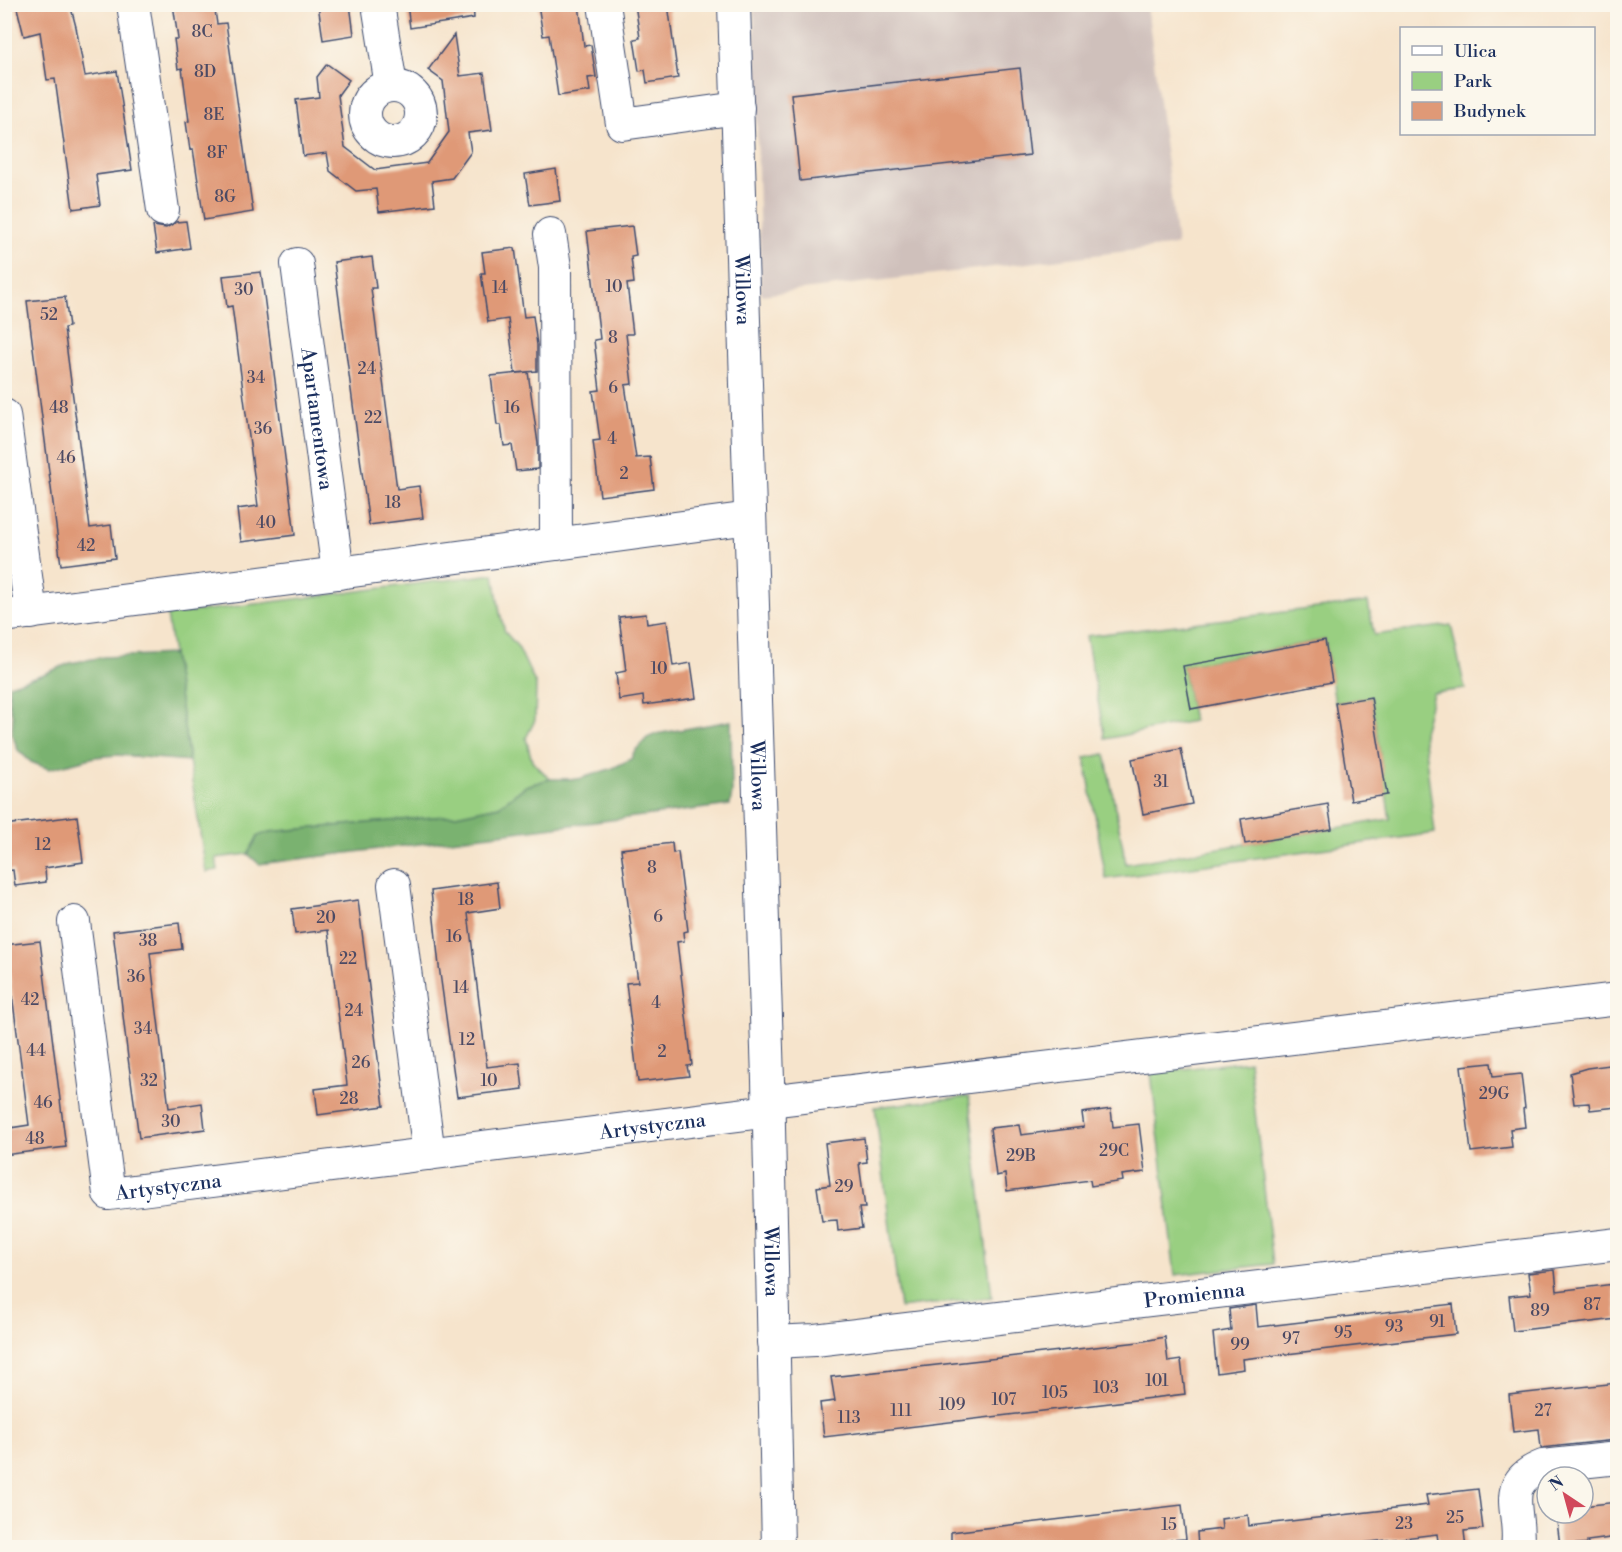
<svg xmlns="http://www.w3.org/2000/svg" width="1622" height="1552" font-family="'Libre Bodoni',serif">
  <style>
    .industrial { fill: #cfc0bb }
    .green { fill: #99cf81; stroke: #5a7f70; stroke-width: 1.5 }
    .forest { fill: #7ab26f; stroke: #4a7066; stroke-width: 1.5 }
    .building { fill: #df9977 }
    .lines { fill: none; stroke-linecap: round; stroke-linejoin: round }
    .minor-casing { stroke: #3c4a6e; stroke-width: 34 }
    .minor { stroke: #fff; stroke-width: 32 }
    .labels { text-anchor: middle; stroke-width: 6; stroke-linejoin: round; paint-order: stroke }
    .number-label { font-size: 16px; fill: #4c4a64 }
    .street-label { font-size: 20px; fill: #1b2f5e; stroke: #fbf7ec }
  </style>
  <rect width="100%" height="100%" fill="#fbf7ec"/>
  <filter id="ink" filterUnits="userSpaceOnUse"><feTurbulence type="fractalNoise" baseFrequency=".0167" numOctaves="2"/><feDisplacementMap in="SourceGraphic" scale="12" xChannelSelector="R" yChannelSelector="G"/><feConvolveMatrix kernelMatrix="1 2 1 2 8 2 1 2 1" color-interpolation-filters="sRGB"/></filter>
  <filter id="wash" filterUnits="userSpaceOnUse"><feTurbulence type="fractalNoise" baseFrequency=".008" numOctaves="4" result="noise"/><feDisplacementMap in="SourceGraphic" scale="24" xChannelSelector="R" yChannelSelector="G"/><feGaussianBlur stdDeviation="1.35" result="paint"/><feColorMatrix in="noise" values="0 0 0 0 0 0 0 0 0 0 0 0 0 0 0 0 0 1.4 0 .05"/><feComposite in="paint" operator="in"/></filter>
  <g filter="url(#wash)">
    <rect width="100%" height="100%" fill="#f6e4cc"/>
    <path class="industrial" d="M754,5h393l30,240 -416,50z"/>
    <path class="green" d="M494,574l6,39 5,19 13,15 18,38 -1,35 -9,18 6,23 18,18 -24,7 -27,20 -43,9 -187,17 -11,5 -10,17 -32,4 2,12 -12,2 -39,-257z
      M1368,602l6,33 77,-10 14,64 -32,4 -10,39 12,101 -329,46 -21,-121 20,-4 21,110 264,-45 -19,-122 -36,6 -10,-63 -142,26 10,55 -88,18 -19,-103z
      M1249,1061l24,203 -98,11 -24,-202z
      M969,1096l23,201 -92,11 -25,-201z"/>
    <path class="forest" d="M173,654l16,107 -72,-6 -22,2 -46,12 -18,-7 -13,-12 -6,-16 1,-17 -4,-14v-18l35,-11 26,-11 34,-6z
      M731,721l1,72 -2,12 -471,59 -11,-10 10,-18 11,-4 187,-17 43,-9 27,-20 24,-7h29l34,-11 18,-9 3,-7 13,-14 9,-4z"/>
    <g id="blocks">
      <path class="building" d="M16,4h54l6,23 9,49 32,-5 15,99 -36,5 4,30 -27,4 -18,-130 -8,1 -7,-48 -16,4z
        M173,4h41l3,20 9,-1 27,189 -49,8 -11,-71 -3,1 -4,-28 3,-1 -7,-53 -4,1 -4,-30h4z
        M318,4h32l4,31 -31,5z
        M407,4h66l1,14 -64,10z
        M538,4h41l5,42 7,-1 5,32 -8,1 2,13 -32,5 -9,-61 -6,1z
        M635,4h33l10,74 -31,5 -2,-13 -6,1 -5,-32 6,-1z
        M454,35l6,41 24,-3 8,57 -24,3 3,19 -19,26 -20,3 3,24 -56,7 -3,-23 -20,2 -26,-20 -3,-18 -24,3 -7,-56 23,-3 -2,-20 10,-13 22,16 -11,15 7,52 30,23 52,-7 22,-31 -6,-51 -15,-11z
        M1020,68l10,87 -230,26 -9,-87z
        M556,169l4,32 -30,4 -5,-31z
        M186,221l4,27 -33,5 -4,-27 13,2 10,-6z
        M632,226l4,30 -5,1 3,26 -7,1 6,50h-7l6,50 -7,1 11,73 14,-1 4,32 -54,7 -7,-55 7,-1 -7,-49 7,-1 -6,-50 6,-1 -13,-108z
        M515,248l9,69 9,-1 4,29v26l-22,2 -7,-54 -20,3 -7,-49h4l-3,-21z
        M372,257l4,31h-5l26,201 22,-3 4,32 -54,7 -35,-263z
        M261,272l34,263 -54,7 -4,-33 21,-3 -26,-200 -5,1 -4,-31z
        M65,297l4,30 -5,1 26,200 21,-3 4,33 -54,7 -34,-264z
        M528,372l10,72v25l-22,2 -4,-26 -8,1 -3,-21h-4l-6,-49z
        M646,614l1,10 20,-3 6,45 18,-3 5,35 -52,7 -1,-9 -24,4 -3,-27 10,-2 -7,-54z
        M1325,640l7,42 -141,27 -8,-43z
        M1371,697l16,98 -36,6 -16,-98z
        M1181,749l11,55 -49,10 -11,-55z
        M1328,804l4,25 -87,15 -4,-25z
        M77,816l6,46 -38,6 1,14 -31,4 -2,-16 -9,1v-46z
        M672,843l1,10 5,-1 10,79 -5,1 1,9 -7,1 15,123 -5,1 2,10 -51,6 -12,-99 12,-1 -17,-133z
        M497,882l3,26 -32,5 19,154 33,-4 3,26 -66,8 -18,-131 -8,-75z
        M358,900l26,206 -66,9 -3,-26 32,-4 -19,-155 -33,4 -3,-25z
        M179,923l3,26 -32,4 6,51 13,104 33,-5 3,26 -66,9 -11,-80 -15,-127z
        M40,941l26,206 -62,8v-26l25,-4 -20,-154 -5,1v-27z
        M1491,1063l2,14 28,-3 4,34 -2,1 2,18 -15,2 2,18 -41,5 -10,-86z
        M1617,1064v43l-27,3 -1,-7 -15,1 -4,-31 17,-5z
        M1111,1109l2,18 26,-3 6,48 -23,3 1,6 -32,5 -1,-6 -83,11 -2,-17 -9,2 -6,-48 29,-3 2,10 63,-8 -2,-14z
        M864,1138l3,24 -8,1 6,45h-6l3,20 -24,3 -1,-11 -15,1 -5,-34 13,-2 -5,-42z
        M1555,1270l2,21 57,-7 3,35 -104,12 -4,-35 22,-2 -3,-21z
        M1453,1304l3,30 -213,25 1,10 -27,4 -4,-40 18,-3 -2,-21 27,-4 2,22z
        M1165,1337l3,25 13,-2 4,34 -361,43 -4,-34 15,-2 -4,-24 308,-35z
        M1617,1383v37h-4l2,20 -74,8 -2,-19 -26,3 -4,-37z
        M1478,1489l5,40 -19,2 2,17h-27l-2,-14 -117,14h-122l-1,-16 25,-3 -1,-10 27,-4 1,11 76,-9 103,-12 -2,-10z
        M1617,1502v35l-30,4 1,2 -28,3 -4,-33h27v-7z
        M1182,1505l4,34 -15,1 1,8h-221v-16z"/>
    </g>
  </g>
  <g filter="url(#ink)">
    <use href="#blocks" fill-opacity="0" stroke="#3c4a6e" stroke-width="1.5"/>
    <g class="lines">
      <g class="minor-casing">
        <g id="minor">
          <path d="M133,4l30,206"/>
          <path d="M378,4l13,82"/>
          <path d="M604,4l18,120 116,-16"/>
          <path id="s1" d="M734,4l34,1076 10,468"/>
          <circle cx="393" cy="114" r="28"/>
          <path d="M550,234l5,33 1,277"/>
          <path id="s2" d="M297,264l41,309"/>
          <path d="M4,415l27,198"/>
          <path d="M4,616l334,-43 412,-55"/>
          <path d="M394,885l35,269"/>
          <path id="s3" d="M74,922l35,272 660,-83"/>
          <path d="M769,1101l849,-102"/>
          <path id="s4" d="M773,1342l42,-2 803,-96"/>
          <path d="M1517,1548c6,-36 -20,-64 26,-82l75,-8"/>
        </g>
      </g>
      <use href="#minor" class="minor"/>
    </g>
  </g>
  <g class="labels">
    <g class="number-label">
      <text x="202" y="37">8C</text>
      <text x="205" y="77">8D</text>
      <text x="214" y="120">8E</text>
      <text x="217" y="158">8F</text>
      <text x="225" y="202">8G</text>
      <text x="614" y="292">10</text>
      <text x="500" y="293">14</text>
      <text x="244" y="295">30</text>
      <text x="49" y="320">52</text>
      <text x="613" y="343">8</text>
      <text x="367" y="374">24</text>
      <text x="256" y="383">34</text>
      <text x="613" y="393">6</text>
      <text x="59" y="413">48</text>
      <text x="512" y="413">16</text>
      <text x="373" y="423">22</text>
      <text x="263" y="434">36</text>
      <text x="612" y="444">4</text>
      <text x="66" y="463">46</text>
      <text x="624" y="479">2</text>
      <text x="393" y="508">18</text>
      <text x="266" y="528">40</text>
      <text x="86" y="551">42</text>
      <text x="659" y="674">10</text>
      <text x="1161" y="787">31</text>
      <text x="43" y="850">12</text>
      <text x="652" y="873">8</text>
      <text x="466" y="905">18</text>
      <text x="658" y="922">6</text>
      <text x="326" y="923">20</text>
      <text x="454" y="942">16</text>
      <text x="148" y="946">38</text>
      <text x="348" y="964">22</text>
      <text x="136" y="982">36</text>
      <text x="461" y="993">14</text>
      <text x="30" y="1005">42</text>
      <text x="656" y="1008">4</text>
      <text x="354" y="1016">24</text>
      <text x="143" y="1034">34</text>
      <text x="467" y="1045">12</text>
      <text x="36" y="1056">44</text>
      <text x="662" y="1057">2</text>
      <text x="361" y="1068">26</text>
      <text x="149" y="1086">32</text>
      <text x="489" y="1086">10</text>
      <text x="1494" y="1099">29G</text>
      <text x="349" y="1104">28</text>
      <text x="43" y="1108">46</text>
      <text x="171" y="1127">30</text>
      <text x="35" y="1144">48</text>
      <text x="1114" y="1156">29C</text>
      <text x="1021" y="1161">29B</text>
      <text x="844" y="1192">29</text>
      <text x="1592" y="1310">87</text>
      <text x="1540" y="1316">89</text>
      <text x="1437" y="1327">91</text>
      <text x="1394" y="1332">93</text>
      <text x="1343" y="1338">95</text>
      <text x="1291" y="1344">97</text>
      <text x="1240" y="1350">99</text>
      <text x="1157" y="1386">101</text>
      <text x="1106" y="1393">103</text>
      <text x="1055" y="1398">105</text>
      <text x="1004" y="1405">107</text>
      <text x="952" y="1410">109</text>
      <text x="901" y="1416">111</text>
      <text x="1543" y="1416">27</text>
      <text x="849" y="1423">113</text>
      <text x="1455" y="1523">25</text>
      <text x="1404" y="1529">23</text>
      <text x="1169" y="1530">15</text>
    </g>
    <g class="street-label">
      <text dy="7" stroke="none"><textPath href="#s1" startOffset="286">Willowa</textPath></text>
      <text dy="7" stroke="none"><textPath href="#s2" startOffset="156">Apartamentowa</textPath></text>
      <text dy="7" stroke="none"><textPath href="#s1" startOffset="772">Willowa</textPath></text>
      <text dy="7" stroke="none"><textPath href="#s3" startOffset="822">Artystyczna</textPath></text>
      <text dy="7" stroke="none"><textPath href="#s3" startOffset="334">Artystyczna</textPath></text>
      <text dy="7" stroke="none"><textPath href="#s1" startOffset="1258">Willowa</textPath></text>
      <text dy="7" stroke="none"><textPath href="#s4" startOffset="424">Promienna</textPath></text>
    </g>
  </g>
  <rect width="1622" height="1552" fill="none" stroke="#fbf7ec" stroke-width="24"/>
  <rect x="1400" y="27" width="195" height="108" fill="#fbf7ec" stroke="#a1a7b3" stroke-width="1.5"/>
  <rect x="1412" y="46" width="30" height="9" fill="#ffffff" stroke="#a1a7b3" stroke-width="1.5"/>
  <text x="1454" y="57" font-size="18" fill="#1b2f5e">Ulica</text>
  <rect x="1412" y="72" width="30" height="18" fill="#99cf81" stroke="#a1a7b3" stroke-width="1.5"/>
  <text x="1454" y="87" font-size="18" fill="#1b2f5e">Park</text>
  <rect x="1412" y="102" width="30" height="18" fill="#df9977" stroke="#a1a7b3" stroke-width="1.5"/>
  <text x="1454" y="117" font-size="18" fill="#1b2f5e">Budynek</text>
  <g transform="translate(1565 1495) rotate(324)"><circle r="28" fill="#fbf7ec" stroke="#a1a7b3" stroke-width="1.5"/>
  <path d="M0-4.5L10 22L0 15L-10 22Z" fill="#d1495b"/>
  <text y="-9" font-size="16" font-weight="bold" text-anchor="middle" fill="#1b2f5e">N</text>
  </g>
</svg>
